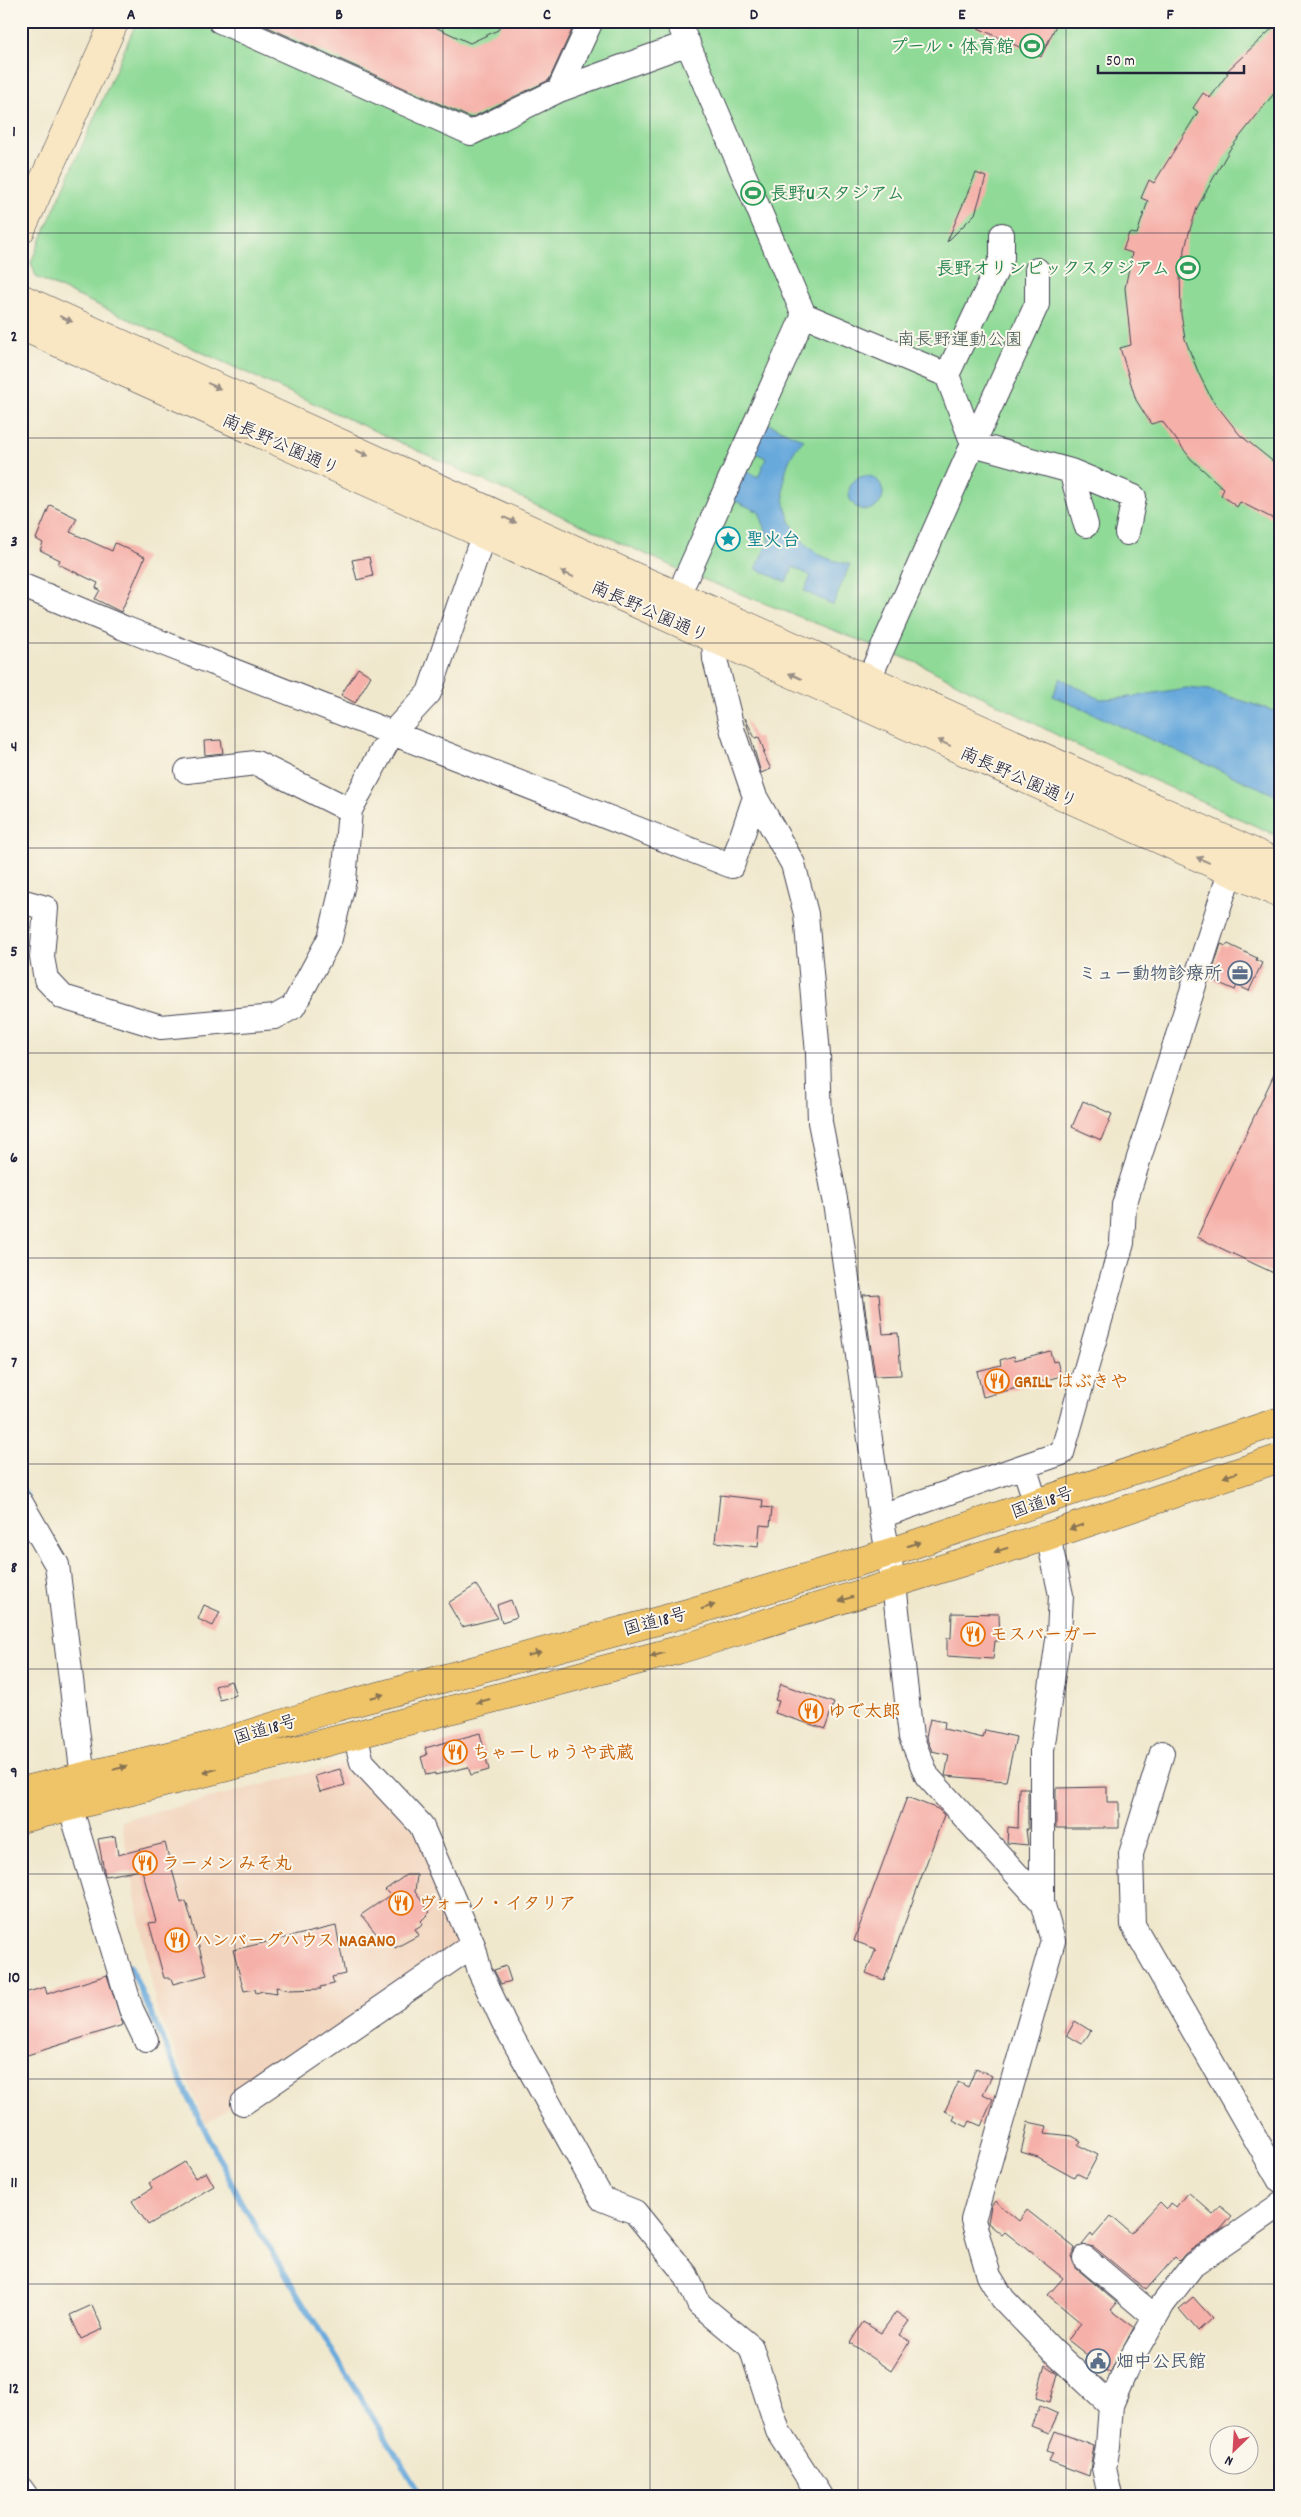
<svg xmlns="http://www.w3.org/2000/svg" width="1301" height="2517" font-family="Dekko,'Klee One',sans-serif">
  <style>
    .built { fill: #f2d5be }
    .green { fill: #8fda97; stroke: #587e69 }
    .water { fill: #68a9dc; stroke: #45668c }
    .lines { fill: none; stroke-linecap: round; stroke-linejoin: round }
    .stream { stroke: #68a9dc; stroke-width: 5.5 }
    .building { fill: #f5b0a9 }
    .street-casing { stroke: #414051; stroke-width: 26 }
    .secondary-casing { stroke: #414051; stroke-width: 29 }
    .highway-casing { stroke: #414051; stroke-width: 29 }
    .street { stroke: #fff; stroke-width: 24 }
    .secondary { stroke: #f9e7c3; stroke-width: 28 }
    .highway { stroke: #efc469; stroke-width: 28 }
    .oneway { fill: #988e86 }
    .oneway2 { fill: #887352 }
    .grid { fill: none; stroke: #22223b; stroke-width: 1; stroke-opacity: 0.55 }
    .labels { text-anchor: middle; stroke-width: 4; stroke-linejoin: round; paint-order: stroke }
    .leisure-label { font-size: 18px; font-weight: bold; fill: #27864d; stroke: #fbf7ec; text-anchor: end }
    .park-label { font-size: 18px; fill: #435957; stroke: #fbf7ec }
    .street-label { font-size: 18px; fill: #22223b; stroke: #fbf7ec }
    .culture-label { font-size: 18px; font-weight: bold; fill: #0d838f; stroke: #fbf7ec; text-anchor: start }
    .service-label { font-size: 18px; font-weight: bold; fill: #4e5e75; stroke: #fbf7ec; text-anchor: end }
    .food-label { font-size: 18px; font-weight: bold; fill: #c56008; stroke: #fbf7ec; text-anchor: start }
    .neatline { fill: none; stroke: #22223b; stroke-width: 2 }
    .grid-label { font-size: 16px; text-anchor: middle; font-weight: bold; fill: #22223b }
  </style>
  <rect width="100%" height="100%" fill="#fbf7ec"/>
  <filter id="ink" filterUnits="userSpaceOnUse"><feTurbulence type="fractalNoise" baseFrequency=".02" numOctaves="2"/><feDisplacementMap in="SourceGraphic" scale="10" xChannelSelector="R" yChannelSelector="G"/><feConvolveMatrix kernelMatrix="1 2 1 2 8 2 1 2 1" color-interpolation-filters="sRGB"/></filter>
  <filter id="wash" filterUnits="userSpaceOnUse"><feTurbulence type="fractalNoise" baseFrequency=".0096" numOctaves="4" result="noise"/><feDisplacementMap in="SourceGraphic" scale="20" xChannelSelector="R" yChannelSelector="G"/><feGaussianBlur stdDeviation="1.12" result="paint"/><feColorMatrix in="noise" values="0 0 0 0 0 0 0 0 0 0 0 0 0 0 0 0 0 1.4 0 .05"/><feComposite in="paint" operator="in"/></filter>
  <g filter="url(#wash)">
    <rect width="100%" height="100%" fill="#f0e8cd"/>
    <path class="built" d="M351,1762l67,72 26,55 16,58 -254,177 -50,-117 -35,-186z"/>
    <path class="green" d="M137,21h1143v816l-200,-90 -160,-83 -233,-91 -651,-296 -5,-15z"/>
    <path class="water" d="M764,422l40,18c-31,28 -25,83 7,109 11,9 26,13 39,15l-17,41 -29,-14 7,-15 -18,-9 -7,15 -30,-13 13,-30 -10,-27 -28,-13 13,-29 14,7 8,-19 -15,-7z
      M849 493a17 17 0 1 1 34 0a17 17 0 1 1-34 0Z
      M1060,678l40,21 23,-1 63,-10 23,2 65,21 6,3v83l-227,-101z"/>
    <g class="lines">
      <path class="stream" d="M21,1486l6,11
        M130,1966l57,128 53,106 181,296
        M1135,2377l10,-18"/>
    </g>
    <g id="blocks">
      <path class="building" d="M254,21h168l48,22 28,-13 5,-9h73l-27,59 -78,38z
        M963,21h95l-17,36z
        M1280,21v65l-50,63 -17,30 -16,29 -9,28 -8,36 1,42 4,25 14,35 12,24 29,37 40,32v55l-40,-20 -3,5 -16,-12 3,-6 -33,-30 -29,-38 -11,3 -15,-24 -16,-52 11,-3 -6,-57 7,-35 -9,-3 6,-17 8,1 11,-33 -7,-3 8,-18 5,3 44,-71 -5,-4 10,-15 7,5 18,-25 -2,-1z
        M976,173l10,4 -11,37 -28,28z
        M50,505l27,13 -7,14 42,19 3,-8 30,14 -24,55 -26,-13 5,-9 -4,-2 2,-5 -40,-19 2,-4 -20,-10 3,-7 -7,-4z
        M369,557l4,19 -16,4 -5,-20z
        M358,668l13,8 -16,27 -14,-8z
        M745,718l10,20 4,-1 6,16h-2l8,16 -10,4z
        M221,740l2,13 -18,2 -1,-14z
        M1221,944l5,2 2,-2 29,14 -1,2 6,3 -13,28 -12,-6 -2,5 -25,-11z
        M1280,1062v214l-83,-39z
        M1083,1101l29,13 -11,26 -29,-13z
        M879,1294l4,40 15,-1 3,42 -26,1 -12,-81z
        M1050,1351l3,11 4,-1 4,15 -78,21 -6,-26 24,-6 -1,-5 14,-4 1,4z
        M720,1495l43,5 -1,7 10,1 -2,18 -10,-1 -2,22 -43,-5z
        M476,1585l22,33 -36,9 -14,-24z
        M511,1600l6,17 -15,5 -5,-17z
        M204,1605l16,7 -7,14 -15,-7z
        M952,1613l47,1 1,27h-5l-2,18 -46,-3v-18h4z
        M231,1681l5,14 -16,5 -5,-14z
        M781,1684l53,19 -9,26 -50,-16 4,-12 -4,-1z
        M930,1719l15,3 -1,7 39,9 2,-8 31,7 -10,44 -61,-5 4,-21 -17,-4 -6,-14z
        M480,1733l9,37 -18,5 -3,-8 -33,8v-2l-9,2 -5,-18 6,-2 -2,-7z
        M340,1769l5,16 -25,7 -5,-16z
        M1107,1787v15h12v26h-63v-40z
        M1019,1788h9v41h-2l2,16 -21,-2 1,-16 10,1z
        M907,1797l31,12 6,6 -60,165 -18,-7 10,-24 -22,-8z
        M115,1836l3,19 47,-12 16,60 5,-2 21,74 -34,9 -2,-6h-7l-15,-55 7,-1 -14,-52 -37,6 -7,-37z
        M406,1875h11l-2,17 15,20 -9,9 2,3 -8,5 4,6 -24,13 -6,-9 -5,4 -23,-28 29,-20 -5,-5z
        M336,1926l9,48 -13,3 2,7 -14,3 1,2 -32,1 -13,-3 1,6 -14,-2 -7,2 -1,-4 -11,2 -11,-41z
        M506,1966l5,15 -10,3 -7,-14z
        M107,1975l16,50 -102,32v-63l24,-7 2,7z
        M1075,2021l16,10 -9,13 -15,-9z
        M976,2068l16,8 -9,18 10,5 -12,27 -11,-5 -3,6 -14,-7 2,-4 -10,-5 13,-29 10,5z
        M1028,2122l19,4 -2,7 27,3 9,5 -3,4 20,10 -12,23 -10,-5 -2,4 -36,-20 -17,-5z
        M185,2162l10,16 11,-6 8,14 -66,39 -16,-24 20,-13 -3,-5z
        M1188,2192l25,22 7,-8 12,10 -12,14 -35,24 -6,7 -4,-4 -29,33 -52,-43 -12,-2 9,-11 2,3 18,-21 20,17 29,-31 7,7 4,-6 5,4z
        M995,2201l24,20 8,-11 48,38 -4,8 5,12 41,35 -6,7 23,17 -24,46 -42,-33 13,-17 -33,-28 15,-17 -58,-46 -3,3 -14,-12 3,-17z
        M1193,2297l19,21 -14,13 -19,-22z
        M92,2305l11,24 -22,10 -11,-24z
        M896,2312l13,9 -10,14 11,6 -19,30 -41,-28 13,-21 18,11z
        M1045,2365l13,9 -8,28 -14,-4z
        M1040,2406l18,8 -9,19 -18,-7z
        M1055,2431l39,15 -5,30 -40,-15 4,-8 -6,-2z"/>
    </g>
  </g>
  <g filter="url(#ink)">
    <use href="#blocks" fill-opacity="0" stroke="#414051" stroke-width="1"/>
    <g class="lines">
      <g class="street-casing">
        <path id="street" d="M220,21l251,112 88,-43 129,-47
          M678,21l126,294
          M559,90l32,-69
          M947,375l26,69 64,-140v-34
          M1071,471l15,54
          M685,580l119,-265 143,60 55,-117v-23
          M21,585l103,43 608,238 23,-69
          M714,640l1,19 18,73 22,65 38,67 13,50 12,140 2,68 17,87 44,307 13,68 17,153 16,39 115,126 11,39 -80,279 16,56 14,23 49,51 59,55
          M875,665l98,-221 98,27 63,26 -7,36
          M187,771l69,-8 94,47
          M21,901l25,7 -4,49 4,22 17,18 98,30 114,-10 18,-10 37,-69 14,-58 6,-70 42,-77 37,-40 54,-157
          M21,1503l36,62 26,213
          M1036,1504l-12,-38 38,-13 60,-210 2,-38 106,-333
          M881,1516l143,-50
          M1162,1753l-31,101 2,71 147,256
          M70,1806l61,203 15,31
          M1042,1902v-152l17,-117 2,-38 -13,-59
          M473,1945l7,27 24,51 98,176 33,13 51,63 13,29 52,43 27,84 42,65
          M243,2103l230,-158 -52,-120 -59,-63 -7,-27
          M1085,2258l70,59
          M21,2489l5,7
          M1110,2496l-6,-28 4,-22 3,-41 17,-41 35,-60 30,-39 87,-60"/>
      </g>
      <g class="secondary-casing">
        <path id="secondary" d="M21,230l94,-209
          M21,298l610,277 306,134 343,155
          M21,326l1259,568"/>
      </g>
      <g class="highway-casing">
        <path id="highway" d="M21,1791l192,-46 117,-36 361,-97 197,-59 392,-132
          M21,1819l334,-84 323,-85 370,-114 232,-78"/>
      </g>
      <use href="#street" class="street"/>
      <use href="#secondary" class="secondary"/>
      <use href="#highway" class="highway"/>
    </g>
    <defs><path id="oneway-solid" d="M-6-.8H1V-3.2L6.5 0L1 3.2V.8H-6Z" transform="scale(1.25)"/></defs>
    <g class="oneway">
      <use href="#oneway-solid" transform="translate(66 319) rotate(24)"/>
      <use href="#oneway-solid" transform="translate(214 386) rotate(24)"/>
      <use href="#oneway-solid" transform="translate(362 453) rotate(24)"/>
      <use href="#oneway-solid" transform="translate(510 520) rotate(24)"/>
      <use href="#oneway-solid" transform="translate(567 574) rotate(-156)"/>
      <use href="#oneway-solid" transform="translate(795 676) rotate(-156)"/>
      <use href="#oneway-solid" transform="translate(944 743) rotate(-156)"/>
      <use href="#oneway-solid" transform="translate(1203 860) rotate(-156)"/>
    </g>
    <g class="oneway2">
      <use href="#oneway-solid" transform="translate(1230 1475) rotate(161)"/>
      <use href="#oneway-solid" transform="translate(1076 1527) rotate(161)"/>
      <use href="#oneway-solid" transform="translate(914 1544) rotate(-18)"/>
      <use href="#oneway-solid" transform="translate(1001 1550) rotate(163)"/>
      <use href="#oneway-solid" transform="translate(846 1599) rotate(163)"/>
      <use href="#oneway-solid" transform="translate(708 1607) rotate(-17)"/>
      <use href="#oneway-solid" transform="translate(534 1654) rotate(-15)"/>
      <use href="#oneway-solid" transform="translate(657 1655) rotate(165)"/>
      <use href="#oneway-solid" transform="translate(377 1696) rotate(-15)"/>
      <use href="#oneway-solid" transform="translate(483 1701) rotate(165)"/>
      <use href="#oneway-solid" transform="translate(120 1768) rotate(-14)"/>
      <use href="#oneway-solid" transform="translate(210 1771) rotate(165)"/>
    </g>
  </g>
  <path class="grid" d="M235,21v2475M443,21v2475M650,21v2475M858,21v2475M1066,21v2475M21,233h1259M21,438h1259M21,643h1259M21,848h1259M21,1053h1259M21,1258h1259M21,1464h1259M21,1669h1259M21,1874h1259M21,2079h1259M21,2284h1259"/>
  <defs>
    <g id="stadium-ring" transform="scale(1.25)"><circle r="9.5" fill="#fbf7ec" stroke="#2e9e5b" stroke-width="1.5"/><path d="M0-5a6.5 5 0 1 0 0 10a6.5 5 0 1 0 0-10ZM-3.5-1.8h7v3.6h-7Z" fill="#2e9e5b"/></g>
    <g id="sight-ring" transform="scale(1.25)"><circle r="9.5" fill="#fbf7ec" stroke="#0f9aa8" stroke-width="1.5"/><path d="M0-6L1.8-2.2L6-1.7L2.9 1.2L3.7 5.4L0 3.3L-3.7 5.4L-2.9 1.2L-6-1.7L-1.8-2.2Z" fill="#0f9aa8"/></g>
    <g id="office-ring" transform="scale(1.25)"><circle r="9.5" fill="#fbf7ec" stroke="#5c6f8a" stroke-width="1.5"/><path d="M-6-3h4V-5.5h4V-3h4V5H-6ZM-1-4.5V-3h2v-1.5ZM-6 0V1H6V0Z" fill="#5c6f8a"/></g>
    <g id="restaurant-ring" transform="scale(1.25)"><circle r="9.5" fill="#fbf7ec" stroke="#e8710a" stroke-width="1.5"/><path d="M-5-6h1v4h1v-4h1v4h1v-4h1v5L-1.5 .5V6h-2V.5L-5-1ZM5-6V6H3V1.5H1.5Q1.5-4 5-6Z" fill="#e8710a"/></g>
    <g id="civic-ring" transform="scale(1.25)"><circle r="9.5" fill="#fbf7ec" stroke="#5c6f8a" stroke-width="1.5"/><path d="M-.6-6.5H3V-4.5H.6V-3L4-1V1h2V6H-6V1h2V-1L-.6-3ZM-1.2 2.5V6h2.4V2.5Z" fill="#5c6f8a"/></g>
  </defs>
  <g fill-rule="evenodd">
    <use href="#stadium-ring" x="1032" y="46"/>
    <use href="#stadium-ring" x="753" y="193"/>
    <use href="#stadium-ring" x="1188" y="268"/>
    <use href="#sight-ring" x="728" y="539"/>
    <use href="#office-ring" x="1240" y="973"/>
    <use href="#restaurant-ring" x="997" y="1381"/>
    <use href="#restaurant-ring" x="973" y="1634"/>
    <use href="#restaurant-ring" x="811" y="1711"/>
    <use href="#restaurant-ring" x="455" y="1752"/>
    <use href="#restaurant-ring" x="145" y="1863"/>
    <use href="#restaurant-ring" x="401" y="1903"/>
    <use href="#restaurant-ring" x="177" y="1940"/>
    <use href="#civic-ring" x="1098" y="2361"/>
  </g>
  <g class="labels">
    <g class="leisure-label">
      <text x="1014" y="52">プール・体育館</text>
      <text x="770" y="199" text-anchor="start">長野Uスタジアム</text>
      <text x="1170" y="274">長野オリンピックスタジアム</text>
    </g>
    <g class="park-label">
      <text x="960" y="345">南長野運動公園</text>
    </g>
    <g class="street-label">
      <text transform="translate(281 444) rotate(24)" y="6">南長野公園通り</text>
      <text transform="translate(650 611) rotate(24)" y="6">南長野公園通り</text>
      <text transform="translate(1019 777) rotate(24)" y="6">南長野公園通り</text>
      <text transform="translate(1042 1502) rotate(-19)" y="6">国道18号</text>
      <text transform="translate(655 1621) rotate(-15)" y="6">国道18号</text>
      <text transform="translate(265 1729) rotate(-17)" y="6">国道18号</text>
    </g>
    <g class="culture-label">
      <text x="746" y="545">聖火台</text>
    </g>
    <g class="service-label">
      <text x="1222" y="979">ミュー動物診療所</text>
      <text x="1116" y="2367" text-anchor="start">畑中公民館</text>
    </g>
    <g class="food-label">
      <text x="1014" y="1387">GRILL はぶきや</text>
      <text x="990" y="1640">モスバーガー</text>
      <text x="828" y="1717">ゆで太郎</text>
      <text x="472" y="1758">ちゃーしゅうや武蔵</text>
      <text x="162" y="1869">ラーメン みそ丸</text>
      <text x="418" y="1909">ヴォーノ・イタリア</text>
      <text x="194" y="1946">ハンバーグハウス NAGANO</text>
    </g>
  </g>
  <rect width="1301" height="2517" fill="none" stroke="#fbf7ec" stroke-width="55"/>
  <g transform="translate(1234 2450) rotate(205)"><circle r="24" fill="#fbf7ec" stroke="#a4a2a5"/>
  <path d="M0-4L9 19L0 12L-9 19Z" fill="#d1495b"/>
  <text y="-8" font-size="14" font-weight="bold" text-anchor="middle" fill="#22223b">N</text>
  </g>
  <path d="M1098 65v8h146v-8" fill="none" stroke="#22223b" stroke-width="2.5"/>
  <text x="1106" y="65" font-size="15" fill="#22223b" stroke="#fbf7ec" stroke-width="4" paint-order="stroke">50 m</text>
  <rect x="28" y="28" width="1246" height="2462" class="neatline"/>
  <g class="grid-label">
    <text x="131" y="19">A</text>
    <text x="339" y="19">B</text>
    <text x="547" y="19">C</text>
    <text x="754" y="19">D</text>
    <text x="962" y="19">E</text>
    <text x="1170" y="19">F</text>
    <text x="14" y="136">1</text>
    <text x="14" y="341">2</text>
    <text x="14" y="546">3</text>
    <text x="14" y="751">4</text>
    <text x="14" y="956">5</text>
    <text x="14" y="1162">6</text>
    <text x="14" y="1367">7</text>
    <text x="14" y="1572">8</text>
    <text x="14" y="1777">9</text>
    <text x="14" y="1982">10</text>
    <text x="14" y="2187">11</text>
    <text x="14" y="2393">12</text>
  </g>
</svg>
